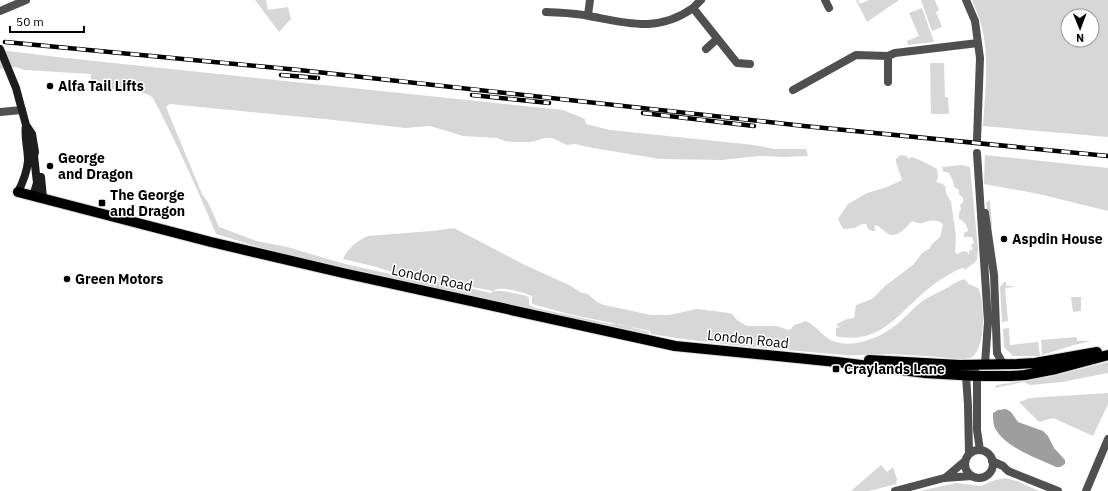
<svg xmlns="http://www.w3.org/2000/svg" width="1108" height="491" font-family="'IBM Plex Sans',sans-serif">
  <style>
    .green { fill: #d7d7d7; fill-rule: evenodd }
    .water { fill: #9e9e9e }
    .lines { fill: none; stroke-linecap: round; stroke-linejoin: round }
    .primary-casing { stroke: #dbdbdb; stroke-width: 12 }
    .street { stroke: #505050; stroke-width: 8 }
    .secondary { stroke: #1d1d1d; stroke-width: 8 }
    .primary { stroke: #000; stroke-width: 10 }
    .rail-casing { stroke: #000; stroke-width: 4.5 }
    .rail { stroke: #fff; stroke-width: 3; stroke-dasharray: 9; stroke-linecap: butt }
    .poi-dot { fill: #000; stroke: #fff; stroke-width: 1.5 }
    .labels { text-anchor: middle; stroke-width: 3; stroke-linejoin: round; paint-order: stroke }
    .poi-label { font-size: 14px; font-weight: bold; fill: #000; stroke: #fff; text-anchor: start }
    .street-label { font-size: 14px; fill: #000; stroke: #fff }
  </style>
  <rect width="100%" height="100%" fill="#fff"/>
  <path class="green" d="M255,0h11l2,10 20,-3 3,12 -12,13z
    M856,0h2l2,4 9,-4h30l-32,22z
    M921,0h14l4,10 -3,2 6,15 -10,4z
    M972,0h136v137l-125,-11c2,-31 6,-63 0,-94 -2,-11 -7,-22 -11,-32zM1068,16h24v24h-24z
    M922,8l12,34 -26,3 -1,-4 12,-5 -10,-23z
    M0,50l66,8 497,52 22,9 1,5 24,6 144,15 20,4h32l2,7 -25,1 -23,-1 -38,4 -62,-1 -67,-11 -18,-4 -8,1 -15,-7h-7l-14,4h-18l-8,-1 -8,-3 -34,-2 -33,-10 -25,2 -81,-9 -154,-15 -2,1 -2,2 36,87 7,10 10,23 38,14 30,6 58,17 64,14 31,4 51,11 2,-2 -104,-20 -16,-5 -30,-7c4,-10 15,-19 25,-23l64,-5 22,-3 71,37 44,20 13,8 6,1 9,8 7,3 47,10h18l28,-6 32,4 3,1 5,6 10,6h30l11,4 3,-1 3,-4 12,-4c11,5 18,18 30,21 19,6 45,-5 60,-17 10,-8 18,-18 28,-25 6,-4 14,-7 21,-11 8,-4 10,-7 19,-10l5,5 9,4c7,12 8,60 -6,69 -9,5 -33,-1 -45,-1 -12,-1 -24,-1 -36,-2 -16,0 -31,2 -46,1 -65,-6 -129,-10 -194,-21l-1,-3c-27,-6 -54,-11 -82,-17 -12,-3 -23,-7 -36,-10v-8c-9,-3 -31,-11 -39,-5h10l24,5 2,2v7l7,3 74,16h9l30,8v2l-269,-57 -115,-28 -49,-15c-19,-46 -40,-92 -63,-136 -9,-10 -47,-8 -62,-10v-14l-66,-4 -10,-3 -15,2z
    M931,63h13l1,34h3l1,17h-18l-1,-50z
    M900,155l7,1 1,3 4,-2 10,4 15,8 1,8 -2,5 7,2 2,2 1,7 5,9 5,34 -1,16 2,2 6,-3 4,1 2,3v-4l4,-2 -2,-4 3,-2 -2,-6h-8v-4l4,-2c-1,-6 -4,-10 -9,-12v-7l2,-2 -1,-5 3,-3v-4l-4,-4v-4l-5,-3 -1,-6 -4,-8 -6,-2 -1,-4 19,-2 9,2 8,81 -1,11 -2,3 -10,8 -1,-2 -5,1c-11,6 -22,12 -31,20 -30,24 -45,54 -89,48l-3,-1v-7l6,-4 -5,2v-3l10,-5 7,-1 2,-13 16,-6 12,-12 30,-23 8,-11 8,-5 2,-4 8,-7 3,-12c-5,-7 -14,-4 -21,-2 -4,1 -7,-1 -10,-2 -6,6 -15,19 -25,12 -4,-3 -7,-6 -11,-8l-2,2 2,4h-4l-4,-2 -2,-5h-4l-7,4 -11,1h-1l-5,-10 10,-15 19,-11 20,-6 15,-7 -6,-18v-3z
    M985,155l123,13v43l-69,-17 -55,-10z
    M990,200l2,25 -1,5 -5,-27z
    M1004,282h2v4h7l1,1 -9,1 3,33 -6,1 -2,-35z
    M1071,297h10v14l-8,1z
    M1009,328l1,17 28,-3 2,14h-27l-9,-9 -1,-18z
    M1077,337v4h15l-18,4 -32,10 -1,-15z
    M1108,362v11l-46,9 -32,3 -6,-3 -30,6 3,-3 52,-8z
    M1108,393v11l-15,32 -40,-18 -14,4 -20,-20 11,-4z
    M881,465l6,7 6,-5 4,12 -1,5 -27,7h-18z
    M1005,478l12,3 22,10h-120l37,-8 25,3 14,-6z"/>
  <path class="water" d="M1006,409l5,3 7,10 25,9 5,5 6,12 11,12v4l-5,3h-4c-19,-9 -53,-20 -62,-41 -1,-4 -1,-9 -1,-13l5,-3z"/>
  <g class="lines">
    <g class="primary-casing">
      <path id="primary" d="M18,192l193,50 132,31 332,73 162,16 88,11 52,3h34l14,-1 31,-6 52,-14
        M869,360l91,5 57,-1 18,-1 62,-11"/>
    </g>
    <path class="street" d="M701,0l-8,8 44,55 13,1
      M825,0l4,8
      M966,0l9,21 5,37 -3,82
      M0,11l26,-11
      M546,12c15,1 29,1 43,4 38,7 69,17 104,-8
      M588,15l2,-15
      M706,49l11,-10
      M888,82v-26
      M793,90l63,-35 32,1 7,-3 83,-10
      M0,112l22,-2
      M977,153l11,169 -3,42
      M985,213l9,62 3,78 6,11
      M967,370l-1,6 2,29 1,49
      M975,371l2,5v54l3,20
      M965 464a14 14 0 1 1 28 0a14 14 0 1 1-28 0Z
      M992,461l11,5 5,5 50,20
      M945,478l20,-17
      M895,491l49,-13 28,-2
      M1086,491l22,-52"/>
    <path class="secondary" d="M0,49l16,39 10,37 6,9 3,18 -1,4 3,27 -4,13
      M41,177l2,21
      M18,192c5,-10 9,-20 10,-31 0,-13 -4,-24 -2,-36"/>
    <use href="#primary" class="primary"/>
    <g class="rail-casing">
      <path id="rail" d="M5,42l294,28 505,56 304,30
        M281,75l37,3
        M472,95l77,8
        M643,113l111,13"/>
    </g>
    <use href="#rail" class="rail"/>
  </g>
  <g class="poi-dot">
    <circle cx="50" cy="86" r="4"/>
    <circle cx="50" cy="166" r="4"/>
    <rect x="98" y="199" width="8" height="8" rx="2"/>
    <circle cx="1004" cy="239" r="4"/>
    <circle cx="67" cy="279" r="4"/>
    <rect x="832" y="365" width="8" height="8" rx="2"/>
  </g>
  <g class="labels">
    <g class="poi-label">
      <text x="58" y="91">Alfa Tail Lifts</text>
      <text x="58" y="163">George<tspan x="58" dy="16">and Dragon</tspan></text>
      <text x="110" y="200">The George<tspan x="110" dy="16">and Dragon</tspan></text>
      <text x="1012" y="244">Aspdin House</text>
      <text x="75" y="284">Green Motors</text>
      <text x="844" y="374">Craylands Lane</text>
    </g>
    <g class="street-label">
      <text transform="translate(432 278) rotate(12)" y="5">London Road</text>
      <text transform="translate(748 339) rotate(6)" y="5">London Road</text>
    </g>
  </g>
  <g transform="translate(1080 28) rotate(179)"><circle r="19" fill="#ffffff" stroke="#999999"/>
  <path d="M0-3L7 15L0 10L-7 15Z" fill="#000000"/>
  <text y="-6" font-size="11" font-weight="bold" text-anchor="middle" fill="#000000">N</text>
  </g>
  <path d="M10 26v6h74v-6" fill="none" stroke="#000000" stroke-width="2"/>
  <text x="16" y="26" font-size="12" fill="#000000" stroke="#ffffff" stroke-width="3" paint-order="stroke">50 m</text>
</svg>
